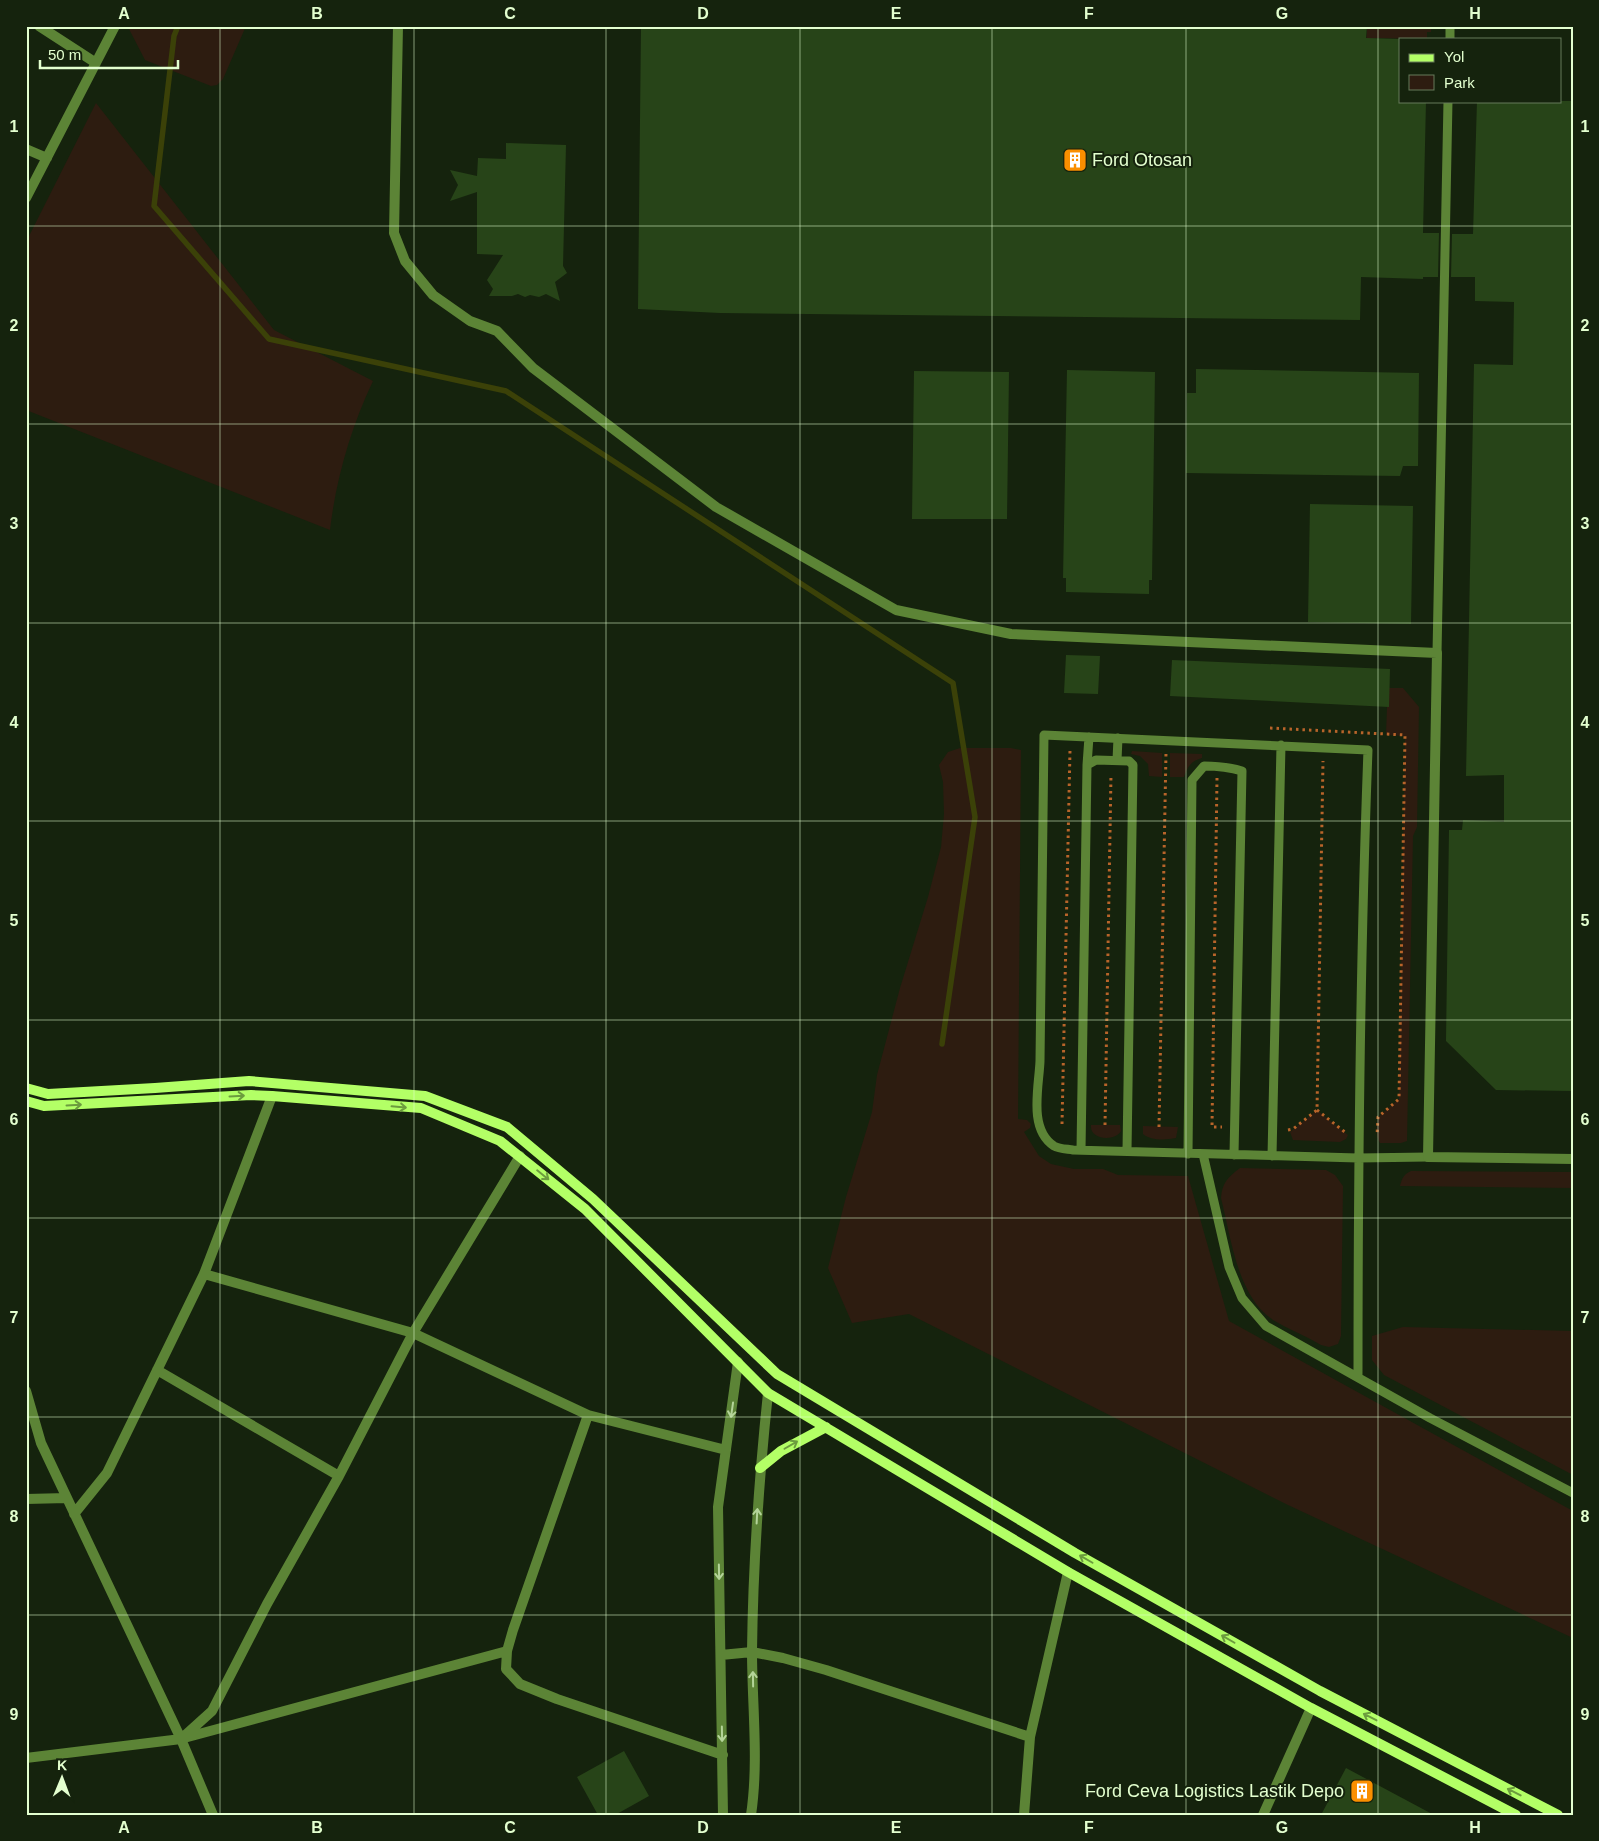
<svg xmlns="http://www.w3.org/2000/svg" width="1599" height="1841" font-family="Helvetica,sans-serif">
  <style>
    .green { fill: #2d1c10 }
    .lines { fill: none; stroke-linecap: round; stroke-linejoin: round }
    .stream { stroke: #3b4108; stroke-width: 5.5 }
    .building { fill: #274418 }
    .path { stroke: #b8642a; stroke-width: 3; stroke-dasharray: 2.5 4; stroke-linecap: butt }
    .lane { stroke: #5c8436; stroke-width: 9 }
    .street { stroke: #5c8436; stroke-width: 10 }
    .secondary { stroke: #b3ff66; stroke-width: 10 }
    .oneway { stroke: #6c9c3e }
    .oneway2 { stroke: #b4d499 }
    .grid { fill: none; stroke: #e3ffcf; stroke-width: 1; stroke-opacity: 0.55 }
    .labels { text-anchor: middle; stroke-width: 4; stroke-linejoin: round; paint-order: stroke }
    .poi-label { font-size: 18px; fill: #e3ffcf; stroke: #15230d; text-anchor: start }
    .neatline { fill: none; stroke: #e3ffcf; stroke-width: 2 }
    .grid-label { font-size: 16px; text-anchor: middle; font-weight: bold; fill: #e3ffcf }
  </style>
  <rect width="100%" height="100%" fill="#15230d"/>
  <path class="green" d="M131,26h115l-23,53 -6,6 -6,1 -66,-26 -16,-31z
    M1367,26h64v6h-4v7l-53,-1 -8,11z
    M96,103l178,227 99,51c-22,46 -37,98 -43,149l-304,-120v-168z
    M1389,688h14l16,19 -2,120 -4,9 -6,305 -6,2h-21c-5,-7 -3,-18 -2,-26l21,-18 6,-363 -19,-1 1,-28z
    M960,748h51l10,2 -3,369 9,1 4,4 -1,4 -6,4 15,24 12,8 23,5h29l15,6 70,1 41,145 344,190v127l-285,-133 -379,-191 -57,9 -24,-55 18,-71 26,-85 5,-37 23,-87 28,-91 13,-50 3,-33 -1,-32 -4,-17 9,-13z
    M1132,751l30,2v24l-13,-1 -1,-12 -8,-8 -9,-2z
    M1170,753l32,1v4c-11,3 -14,8 -18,19h-14z
    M1317,1110l31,25 -2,4 -6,3 -47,-2 -3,-8z
    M1091,1125h29l1,6c-6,11 -32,9 -30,-6z
    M1143,1126l35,1 -2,11c-10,2 -25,3 -33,-4z
    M1240,1168l86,2 9,5 8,11 -2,150 -3,8 -9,3 -8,-2c-15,-9 -33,-16 -48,-25 -36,-24 -42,-83 -52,-122 1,-15 7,-21 19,-30z
    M1411,1171l162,1v16l-173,-2c2,-8 4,-12 11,-15z
    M1403,1327l170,4v144l-189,-100 -12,-15v-24z"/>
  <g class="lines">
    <path class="stream" d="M178,26l-4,10 -20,170 115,133 237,52 447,292 22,134 -33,227"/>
  </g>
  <path class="building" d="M641,26h726l-1,12 34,1v62h26l-3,132h16l-1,44h-15v2l-62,-2 -1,43 -640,-7 -82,-4z
    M1477,101h96v990l-77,-1 -50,-49 3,-211h13l1,-10 41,2v-47l-38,1 8,-412 39,1 1,-63 -39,-1v-24h-24l1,-43h21z
    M506,143l60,2 -3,121 4,7 -12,9 5,19 -14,-7 -7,3 -9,-2 -5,2 -7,-3 -6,2h-23l4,-7 -6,-9 16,-25 -26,-1v-62l-27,9 8,-16 -8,-15 27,6 1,-18 28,1z
    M1196,369l223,4 -1,93h-15l-3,10 -214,-3 1,-80h9z
    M1067,370l88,2 -3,208h-3v14l-83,-2v-14h-3z
    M914,371l95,1 -2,147h-95z
    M1310,504l103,2 -2,118 -103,-2z
    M1066,655l34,1 -2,38 -34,-1z
    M1172,660l218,9 -1,38 -219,-11z
    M624,1751l25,45 -34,19h-17l-21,-38z
    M1346,1768l88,47h-113z"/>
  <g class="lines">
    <path class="path" d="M1270,728l135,7 -6,364 -21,18 -1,19
      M1217,778l-5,349h10
      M1317,1110l29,23
      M1062,1124l8,-374
      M1105,1125l6,-351
      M1159,1127l7,-375
      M1288,1130l5,-1 24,-19 6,-349"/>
    <path class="lane" d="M1450,39v-13
      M1437,653l11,-552
      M1117,760l1,-22
      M1087,765l2,-28
      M1081,1150l6,-385 9,-5 33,1 4,4 -6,386
      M1188,1154l4,-374 12,-14c14,0 25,1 38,5l-8,384
      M1203,1154l26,113 13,31 24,28 164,92 143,75
      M1272,1156l9,-411
      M1358,1377c0,-209 2,-418 10,-627l-324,-15 -4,326c-1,26 -12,68 14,85 5,3 13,3 19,4l285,8 70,-1"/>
    <path class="street" d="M39,26l57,37
      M398,26l-4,207 11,28 28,34 37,26 27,10 36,37 183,139 180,103 115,24 426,19 -9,504 145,2
      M26,149l21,9
      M26,198l89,-172
      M204,1274l209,59 175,82 138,35
      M157,1370l182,106
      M26,1391l15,52 140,296 32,76
      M588,1415l-75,215 -6,21 -1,18 14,15 37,15 166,56
      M26,1499l41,-1
      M74,1514l33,-41 97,-199 68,-178
      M721,1655l31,-3 31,6 43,12 204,67
      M184,1738l323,-87
      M26,1758l155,-19 31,-28 55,-107 72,-128 74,-143 107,-177
      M723,1815l-5,-308 20,-145
      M751,1815c8,-54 1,-109 1,-164 1,-86 7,-172 16,-258
      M1024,1815l6,-78 38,-165
      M1263,1815l48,-107"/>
    <path class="secondary" d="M26,1088l22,6 107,-6 94,-7 176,15 82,31 86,72 184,175 298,179 245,138 238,124
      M26,1101l18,5 207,-11 21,1 149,12 79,33 85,68 183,184 300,179 243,136 205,107
      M760,1468l21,-17 45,-24"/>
  </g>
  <defs><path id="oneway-shaft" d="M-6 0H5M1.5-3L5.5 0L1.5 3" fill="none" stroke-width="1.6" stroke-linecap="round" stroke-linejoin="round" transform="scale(1.25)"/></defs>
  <g class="oneway">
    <use href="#oneway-shaft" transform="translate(237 1096) rotate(-3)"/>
    <use href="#oneway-shaft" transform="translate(74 1105) rotate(-3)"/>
    <use href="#oneway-shaft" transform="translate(399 1107) rotate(5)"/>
    <use href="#oneway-shaft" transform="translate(543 1175) rotate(39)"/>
    <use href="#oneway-shaft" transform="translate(791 1445) rotate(-30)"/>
    <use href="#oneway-shaft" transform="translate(1086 1559) rotate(-150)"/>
    <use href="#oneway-shaft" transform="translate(1228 1639) rotate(-150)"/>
    <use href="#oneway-shaft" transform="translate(1370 1717) rotate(-153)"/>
    <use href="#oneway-shaft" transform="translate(1514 1792) rotate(-153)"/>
  </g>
  <g class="oneway2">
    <use href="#oneway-shaft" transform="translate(732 1410) rotate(98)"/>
    <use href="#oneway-shaft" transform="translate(757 1516) rotate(-87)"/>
    <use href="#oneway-shaft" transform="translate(719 1572) rotate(89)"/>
    <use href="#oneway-shaft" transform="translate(753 1679) rotate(-91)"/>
    <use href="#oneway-shaft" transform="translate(722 1734) rotate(89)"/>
  </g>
  <path class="grid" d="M220,26v1789M414,26v1789M606,26v1789M800,26v1789M992,26v1789M1186,26v1789M1378,26v1789M26,226h1547M26,424h1547M26,623h1547M26,821h1547M26,1020h1547M26,1218h1547M26,1417h1547M26,1615h1547"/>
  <defs>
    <g id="building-square" transform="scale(1.25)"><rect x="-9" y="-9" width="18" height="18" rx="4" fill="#fa8f00" stroke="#15230d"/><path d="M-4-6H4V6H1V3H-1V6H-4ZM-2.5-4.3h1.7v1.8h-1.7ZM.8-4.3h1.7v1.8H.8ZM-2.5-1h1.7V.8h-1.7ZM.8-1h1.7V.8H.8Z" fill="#fff"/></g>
  </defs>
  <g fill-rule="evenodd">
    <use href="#building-square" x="1075" y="160"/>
    <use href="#building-square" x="1362" y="1791"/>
  </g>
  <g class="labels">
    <g class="poi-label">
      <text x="1092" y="166">Ford Otosan</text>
      <text x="1344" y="1797" text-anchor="end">Ford Ceva Logistics Lastik Depo</text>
    </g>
  </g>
  <rect width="1599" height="1841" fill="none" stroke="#15230d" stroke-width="55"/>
  <rect x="1399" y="38" width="162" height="65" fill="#15230d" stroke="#677b5b"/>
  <rect x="1409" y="54" width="25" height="8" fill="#b3ff66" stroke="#677b5b"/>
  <text x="1444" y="62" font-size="15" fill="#e3ffcf">Yol</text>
  <rect x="1409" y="75" width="25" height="15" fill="#2d1c10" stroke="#677b5b"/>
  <text x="1444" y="88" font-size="15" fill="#e3ffcf">Park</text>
  <g transform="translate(62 1778) rotate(1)" stroke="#15230d" stroke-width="4" paint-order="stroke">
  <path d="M0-4L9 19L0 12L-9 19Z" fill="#e3ffcf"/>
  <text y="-8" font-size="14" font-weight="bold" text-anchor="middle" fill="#e3ffcf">K</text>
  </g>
  <path d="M40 60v8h138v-8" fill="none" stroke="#e3ffcf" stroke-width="2.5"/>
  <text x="48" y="60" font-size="15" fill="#e3ffcf" stroke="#15230d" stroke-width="4" paint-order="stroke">50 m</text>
  <rect x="28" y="28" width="1544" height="1786" class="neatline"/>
  <g class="grid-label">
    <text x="124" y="19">A</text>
    <text x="317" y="19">B</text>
    <text x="510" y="19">C</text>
    <text x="703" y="19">D</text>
    <text x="896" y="19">E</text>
    <text x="1089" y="19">F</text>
    <text x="1282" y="19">G</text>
    <text x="1475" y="19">H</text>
    <text x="14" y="132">1</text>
    <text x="1585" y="132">1</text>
    <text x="14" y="331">2</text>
    <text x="1585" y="331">2</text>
    <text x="14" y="529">3</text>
    <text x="1585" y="529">3</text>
    <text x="14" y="728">4</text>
    <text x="1585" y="728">4</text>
    <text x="14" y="926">5</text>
    <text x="1585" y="926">5</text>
    <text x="14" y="1125">6</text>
    <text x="1585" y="1125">6</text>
    <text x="14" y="1323">7</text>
    <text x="1585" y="1323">7</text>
    <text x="14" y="1522">8</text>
    <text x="1585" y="1522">8</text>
    <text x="14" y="1720">9</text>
    <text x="1585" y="1720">9</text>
    <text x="124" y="1833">A</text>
    <text x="317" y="1833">B</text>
    <text x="510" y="1833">C</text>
    <text x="703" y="1833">D</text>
    <text x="896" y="1833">E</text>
    <text x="1089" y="1833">F</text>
    <text x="1282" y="1833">G</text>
    <text x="1475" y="1833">H</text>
  </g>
</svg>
